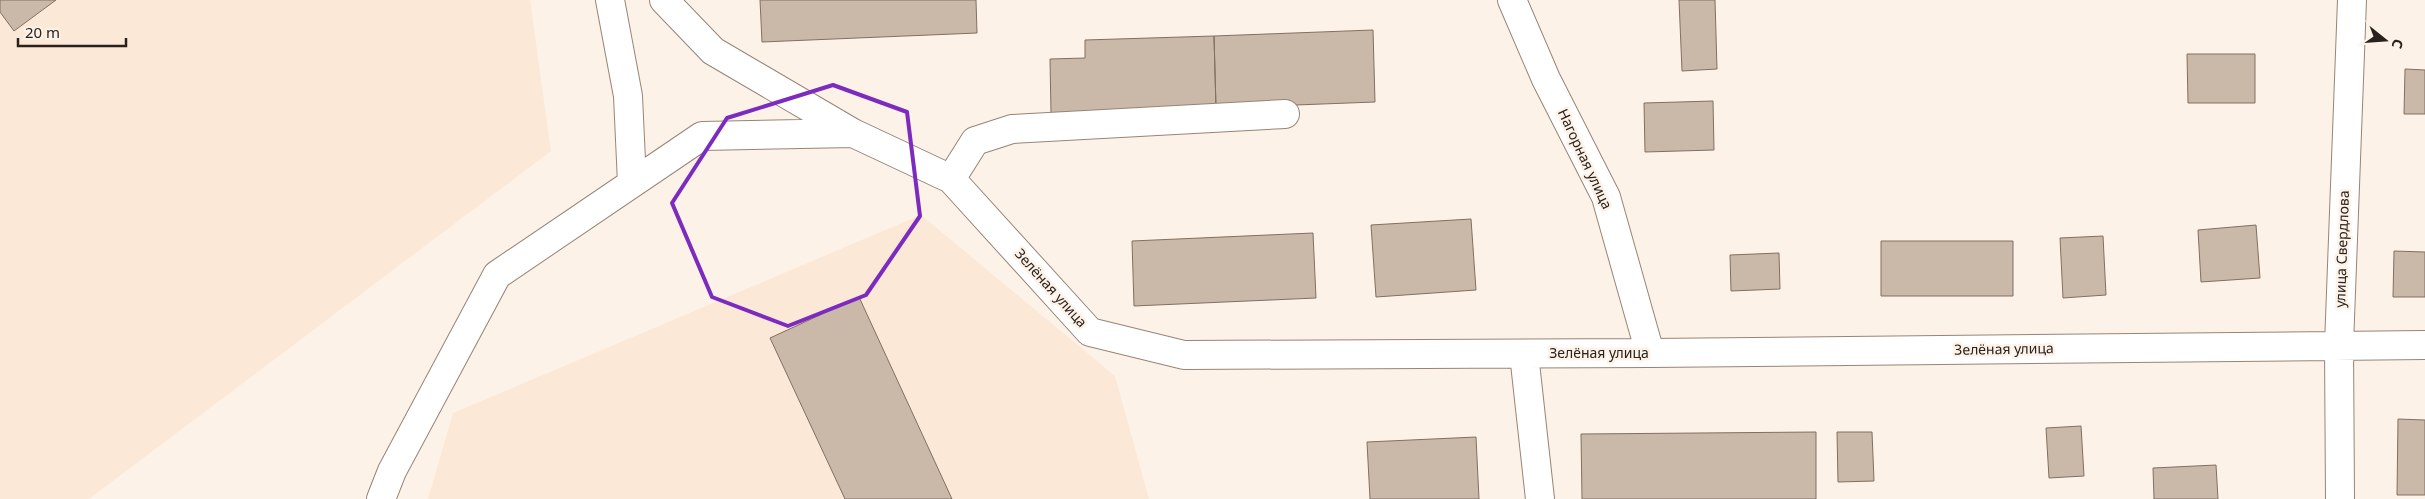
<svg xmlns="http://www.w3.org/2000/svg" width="2425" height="499" font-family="'Noto Sans',sans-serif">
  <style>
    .built { fill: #fce8d7 }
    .building { fill: #cab8a9; stroke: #817062 }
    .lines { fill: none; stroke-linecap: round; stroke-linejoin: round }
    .minor-casing { stroke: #968577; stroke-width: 30 }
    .minor { stroke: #fff; stroke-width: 28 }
    .marked { fill: none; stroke: #7b2cbf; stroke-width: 4; stroke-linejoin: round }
    .labels { text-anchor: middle; stroke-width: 5; stroke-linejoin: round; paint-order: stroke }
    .street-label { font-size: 14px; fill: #29221c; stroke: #fdf2e8 }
  </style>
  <rect width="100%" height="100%" fill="#fdf2e8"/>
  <path class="built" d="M0,0h530l21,151 -462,348h-89z
    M921,215l194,161 34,123h-721l25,-86z"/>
  <path class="building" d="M0,0h56l-42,31 -14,-19z
    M760,0h216l1,33 -215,9z
    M1679,0h36l2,69 -35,2z
    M1373,30l2,72 -159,6 -2,-72z
    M1214,36l2,72 -165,5 -1,-54 35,-1v-18z
    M2187,54h68v49h-67z
    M2405,69l20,1v44h-21z
    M1713,101l1,49 -69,2 -1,-49z
    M1471,219l5,71 -100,7 -5,-72z
    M2256,225l4,53 -59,4 -3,-52z
    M1313,233l3,65 -182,8 -2,-65z
    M2103,236l3,59 -43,3 -3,-60z
    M1881,241h132v55h-132z
    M2394,251l31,1v45h-32z
    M1779,253l1,36 -49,2 -1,-36z
    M859,297l93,202h-107l-75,-161z
    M2398,419l27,1v75h-28z
    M2081,426l3,50 -35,2 -3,-50z
    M1816,432v67h-234l-1,-65z
    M1837,432h35l2,49 -36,1z
    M1476,437l3,62h-109l-3,-57z
    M2216,465l2,34h-64l-1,-31z"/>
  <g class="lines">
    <g class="minor-casing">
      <path id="minor" d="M610,0l18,96 4,87
        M664,0l49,51 140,82 98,46 139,153 94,23 466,-2 775,-8
        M1512,0l34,79 60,118 44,156
        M951,179l24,-38 37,-12 273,-15
        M1524,354l16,145
        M381,499l11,-28 105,-196 205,-139 151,-3
        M2340,499l-1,-154 13,-345"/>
    </g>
    <use href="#minor" class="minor"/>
  </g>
  <path class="marked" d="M833,85l74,27 13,104 -54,79 -78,31 -76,-29 -40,-94 55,-85z"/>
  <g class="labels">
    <g class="street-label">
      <text transform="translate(1585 159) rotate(65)" y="5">Нагорная улица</text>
      <text transform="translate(2342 249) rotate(-88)" y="5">улица Свердлова</text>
      <text transform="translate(1051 288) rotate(48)" y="5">Зелёная улица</text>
      <text transform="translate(2004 349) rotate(-1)" y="5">Зелёная улица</text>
      <text x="1599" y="358">Зелёная улица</text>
    </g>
  </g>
  <g transform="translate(2385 40) rotate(107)" stroke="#fdf2e8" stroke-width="4" paint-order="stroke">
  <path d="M0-4L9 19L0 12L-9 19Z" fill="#29221c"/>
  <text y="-8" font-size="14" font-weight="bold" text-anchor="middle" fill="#29221c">С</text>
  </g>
  <path d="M18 38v8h108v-8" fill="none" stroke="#29221c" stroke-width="2.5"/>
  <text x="25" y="38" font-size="15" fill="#29221c" stroke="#fdf2e8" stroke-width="4" paint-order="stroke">20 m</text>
</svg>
